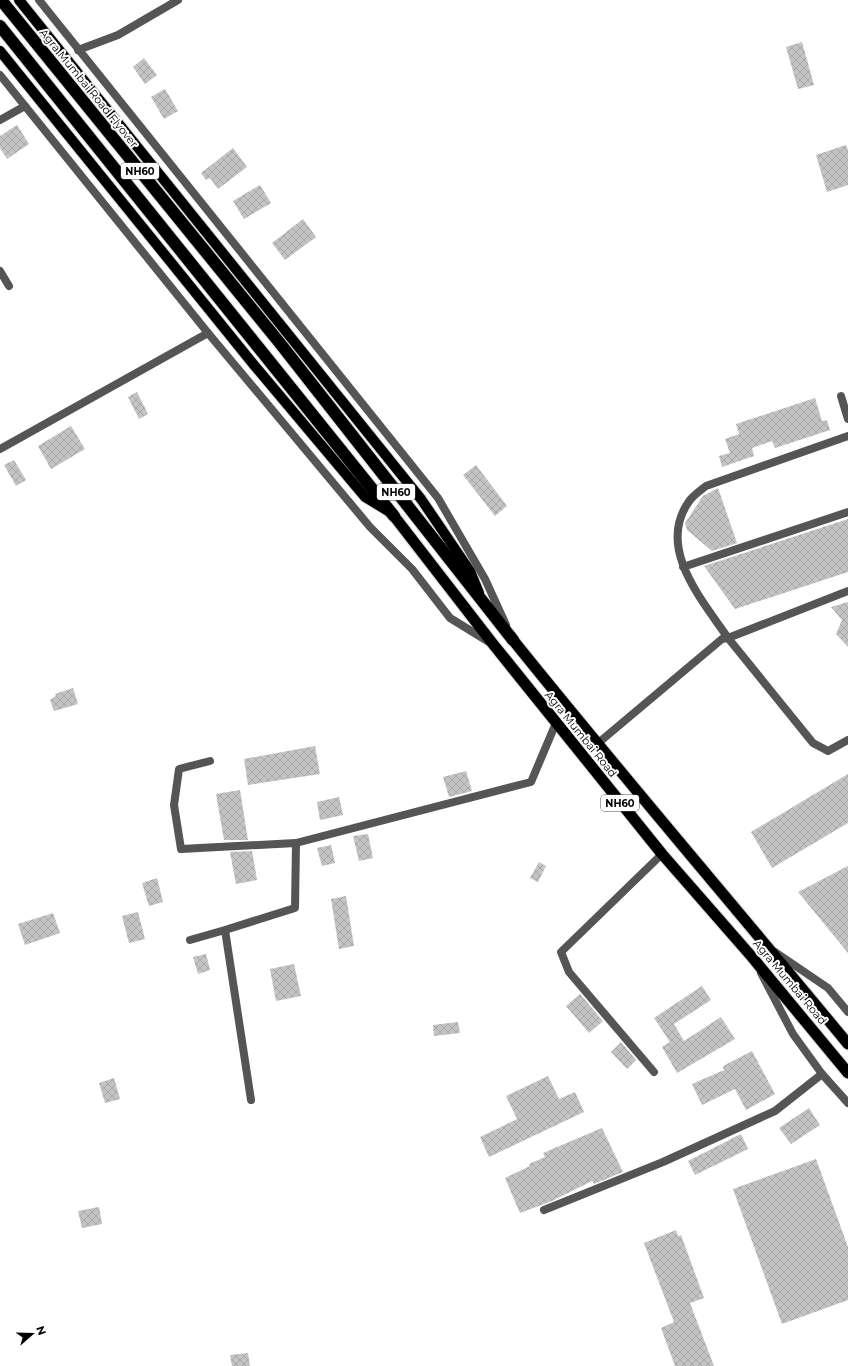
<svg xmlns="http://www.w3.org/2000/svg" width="848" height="1366" font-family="Montserrat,sans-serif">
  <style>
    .building { fill: url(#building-cross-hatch) }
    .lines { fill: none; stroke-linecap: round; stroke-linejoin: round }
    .primary-casing { stroke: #dbdbdb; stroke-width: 12 }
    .trunk-casing { stroke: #dbdbdb; stroke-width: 13 }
    .motorway-casing { stroke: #dbdbdb; stroke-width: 14 }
    .minor { stroke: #555; stroke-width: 8 }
    .tertiary { stroke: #555; stroke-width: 8 }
    .primary { stroke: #000; stroke-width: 10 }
    .trunk { stroke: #000; stroke-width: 11 }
    .motorway { stroke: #000; stroke-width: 12 }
    .labels { text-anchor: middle; stroke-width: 4; stroke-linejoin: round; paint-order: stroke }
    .shield { fill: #fff; stroke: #4c4c4c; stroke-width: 1 }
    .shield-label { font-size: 10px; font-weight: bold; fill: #000 }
    .street-label { font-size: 11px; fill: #000; stroke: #fff }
  </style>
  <defs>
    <pattern id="building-cross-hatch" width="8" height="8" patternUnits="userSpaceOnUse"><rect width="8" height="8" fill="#c4c4c4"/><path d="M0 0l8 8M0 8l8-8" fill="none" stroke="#a7a7a7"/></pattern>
  </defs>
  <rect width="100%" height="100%" fill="#fff"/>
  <path class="building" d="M802,42l12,43 -16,4 -12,-42z
    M144,58l13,17 -12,9 -12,-17z
    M165,89l13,22 -14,8 -13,-22z
    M17,125l12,19 -22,15 -7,-11v-12z
    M846,145l2,5v35l-21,7 -11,-37z
    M233,148l14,19 -29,22 -8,-11 -4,2 -5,-7z
    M260,185l11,18 -27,16 -11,-18z
    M303,219l13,18 -31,23 -13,-17z
    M137,392l11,22 -9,5 -11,-22z
    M815,398l7,23 5,-1 3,10 -55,18 -3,-7 -20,7 2,8 -32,11 -3,-11 11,-3 -5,-14 14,-5 -3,-10z
    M71,426l14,23 -34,20 -13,-23z
    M14,460l12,20 -10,6 -12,-21z
    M476,465l31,41 -12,10 -32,-41z
    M718,488l19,55 -25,8 -25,-21 -2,-7 18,-27z
    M848,519v53l-113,37 -31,-43z
    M848,602v45l-12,-13 6,-14 -11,-13z
    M73,688l5,16 -24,7 -4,-11 6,-4 -1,-2z
    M315,746l5,28 -72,11 -4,-26z
    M466,771l6,20 -23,6 -6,-20z
    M848,774v49l-76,45 -21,-36z
    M240,790l8,50h-24l-8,-46z
    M339,797l4,18 -23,5 -3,-18z
    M368,834l5,24 -14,3 -6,-25z
    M331,845l4,18 -13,3 -5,-18z
    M252,851l5,29 -21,4 -6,-32z
    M539,862l7,4 -8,16 -8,-4z
    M848,866v87l-50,-61z
    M157,878l6,24 -14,4 -7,-23z
    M346,896l8,50 -15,3 -8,-50z
    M138,912l7,27 -16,4 -7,-27z
    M53,913l7,20 -35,12 -7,-21z
    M206,954l4,16 -12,4 -5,-17z
    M294,964l7,32 -25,5 -6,-32z
    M702,986l9,14 -37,24 10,17 37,-24 14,22 -58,34 -15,-26 8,-5 -16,-24z
    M580,994l23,27 -14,12 -23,-27z
    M458,1022l2,11 -26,3 -1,-11z
    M621,1042l15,18 -9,9 -16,-17z
    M752,1051l23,43 -29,16 -11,-21 -33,16 -10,-21 32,-14 -1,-4z
    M548,1076l11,23 16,-7 9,20 -95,45 -9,-20 37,-18 -11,-23z
    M114,1078l6,21 -15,4 -6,-20z
    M809,1108l11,17 -29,19 -12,-16z
    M602,1128l21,44 -29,12 -2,-3 -40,20 -32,12 -15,-35 25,-12 -1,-2 16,-7 -2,-4z
    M741,1134l7,15 -53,26 -7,-14z
    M816,1159l32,88v53l-66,24 -49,-135z
    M99,1207l3,17 -20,4 -4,-17z
    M676,1230l2,6 3,-1 23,63 -14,5 24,63h-39l-14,-38 13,-6 -30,-79z
    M248,1353l2,13h-18l-2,-11z"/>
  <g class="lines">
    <g class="primary-casing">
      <path id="primary" d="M19,0l402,499 49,72 9,22
        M0,51l254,314 111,132 23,14"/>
    </g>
    <g class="trunk-casing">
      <path id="trunk" d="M394,516l99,128 169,210 90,103 96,116
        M513,640c110,137 224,269 335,404"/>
    </g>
    <g class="motorway-casing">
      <path id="motorway" d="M1,0l278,342 234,298
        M0,26l394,490"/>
    </g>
    <path class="minor" d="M78,50l40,-15 60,-35
      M0,120l25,-14
      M0,271l9,15
      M841,396l7,23
      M848,436l-142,50c-5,4 -12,9 -16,14 -35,47 12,100 38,138l120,-47
      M0,449l208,-116
      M683,567l165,-55
      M597,744l125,-105 6,-1 85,105 15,8 20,-11
      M210,761l-31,8 -5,36 7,44 115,-6
      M190,940l35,-10
      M654,1072l-85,-100 -8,-20 101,-98
      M251,1100l-26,-170 70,-22 1,-65 235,-61 25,-59
      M544,1210l119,-48 112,-51 47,-37"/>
    <path class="tertiary" d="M39,0l399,498 47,81 21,46
      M0,75l208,258 162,194 42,42 38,49 39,24
      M775,952l53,36 20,24
      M761,973l32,61 29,40 26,29"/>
    <use href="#primary" class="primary"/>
    <use href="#trunk" class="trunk"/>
    <use href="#motorway" class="motorway"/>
  </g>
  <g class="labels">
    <g class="shield">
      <rect x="121" y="163" width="38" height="16" rx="3"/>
      <rect x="377" y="484" width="38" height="16" rx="3"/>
      <rect x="601" y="795" width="38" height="16" rx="3"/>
    </g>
    <g class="shield-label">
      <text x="140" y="175">NH60</text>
      <text x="396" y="496">NH60</text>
      <text x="620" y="807">NH60</text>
    </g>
    <g class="street-label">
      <text transform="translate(89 88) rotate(51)" y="4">Agra Mumbai Road Flyover</text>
      <text transform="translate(581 734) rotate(51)" y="4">Agra Mumbai Road</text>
      <text transform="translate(790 982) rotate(50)" y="4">Agra Mumbai Road</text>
    </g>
  </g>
  <g transform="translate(32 1334) rotate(70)" stroke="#ffffff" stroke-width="3" paint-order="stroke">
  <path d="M0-3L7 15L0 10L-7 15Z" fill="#000000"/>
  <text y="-6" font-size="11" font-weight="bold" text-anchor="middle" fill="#000000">N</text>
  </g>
</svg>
